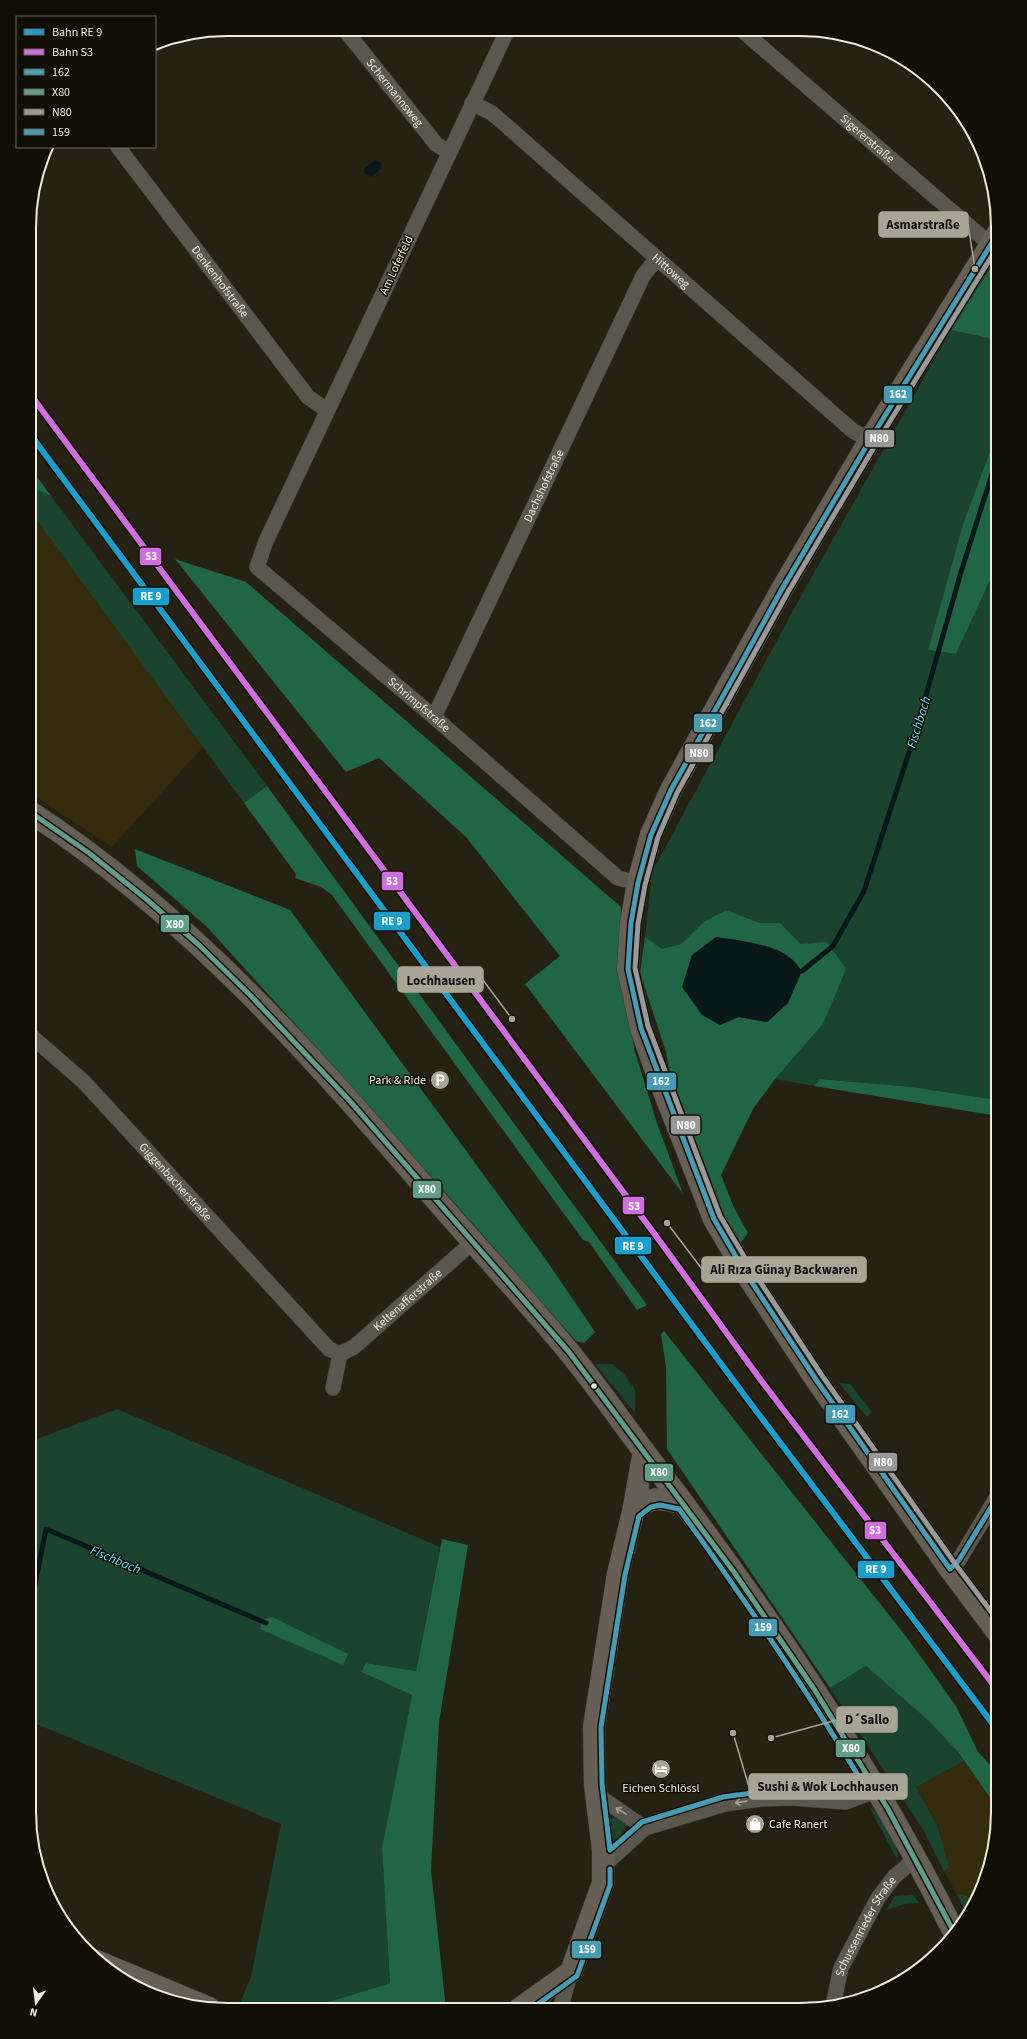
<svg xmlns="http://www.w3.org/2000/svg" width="1027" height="2039" font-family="'Source Sans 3',sans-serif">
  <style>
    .built { fill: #342c0d }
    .green { fill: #1b442f }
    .forest { fill: #206544; fill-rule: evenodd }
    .water { fill: #081718 }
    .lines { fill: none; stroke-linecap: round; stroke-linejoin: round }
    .stream { stroke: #081718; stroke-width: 5 }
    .street-casing { stroke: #3f3d32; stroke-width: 16 }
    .secondary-casing { stroke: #3f3d32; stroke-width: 23 }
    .street { stroke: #5a584e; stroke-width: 15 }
    .secondary { stroke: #665f56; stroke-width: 22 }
    .bus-1-casing { stroke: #120f06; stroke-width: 8 }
    .bus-2-casing { stroke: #120f06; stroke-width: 8 }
    .bus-3-casing { stroke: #120f06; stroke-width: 8 }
    .bus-4-casing { stroke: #120f06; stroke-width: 8 }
    .bus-1 { stroke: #469cb5; stroke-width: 5 }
    .bus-2 { stroke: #619e89; stroke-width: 5 }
    .bus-3 { stroke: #999; stroke-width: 5 }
    .bus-4 { stroke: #469cb5; stroke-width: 5 }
    .rail-1-casing { stroke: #120f06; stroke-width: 9 }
    .rail-2-casing { stroke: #120f06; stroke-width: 9 }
    .rail-1 { stroke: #1a9fcc; stroke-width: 6 }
    .rail-2 { stroke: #d06ee0; stroke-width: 6 }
    .oneway { stroke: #a4a296 }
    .bus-dot { fill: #efecdd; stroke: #120f06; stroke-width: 1.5 }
    .labels { text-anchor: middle; stroke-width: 3; stroke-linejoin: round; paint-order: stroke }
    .street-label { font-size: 12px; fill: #efecdd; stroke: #120f06 }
    .poi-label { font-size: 12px; fill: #efecdd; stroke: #120f06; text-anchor: end }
    .water-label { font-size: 13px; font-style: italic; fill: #5ae1f6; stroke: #120f06 }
    .rim { fill: none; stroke: #efecdd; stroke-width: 2 }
    .leader { fill: none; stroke: #a8a597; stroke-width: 1.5 }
    .callout-dot { fill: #a8a597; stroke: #120f06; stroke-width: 1.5 }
    .callout { fill: #a8a597; stroke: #a8a597; stroke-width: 1.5 }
    .callout-label { font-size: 13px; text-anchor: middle; font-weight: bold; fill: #111 }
    .line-badge { stroke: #120f06; stroke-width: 1.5 }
    .badge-label { font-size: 11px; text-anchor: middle; font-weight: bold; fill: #fff }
  </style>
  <rect width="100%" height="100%" fill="#252214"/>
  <path class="built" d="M30,511l174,235 -92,101 -82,-54z
    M964,1761l27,38 7,6v20l-15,63 -9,16 -3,-5 -11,-4h-3l-13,-24 5,-4 -11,-40 -22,-40z"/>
  <path class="green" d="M951,330l47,10v83l-7,26 -28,75 -35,126 28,4 42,-91v537l-86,-13 -91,-8 -7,7 -39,-7 48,-55 -22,-80 -21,-21h-20l-34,-13 -21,11 -24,23 -19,5 -17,-12 7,-65 149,-276z
    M30,487l21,9 216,290 -23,17 -214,-292z
    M595,1364h17l12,10 11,16v23z
    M839,1383l11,1 22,28 -5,5z
    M117,1409l323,138 -24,124 -50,-8 -5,9 51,23 -30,153 8,135 -84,26 -55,-1 -11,-5 11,-26 30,-153 -252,-103v-279z
    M866,1666c34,29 73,58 98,95l-48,26 22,40 11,40 -5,4 -19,-38 -95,-145z
    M869,1807c14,9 30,37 29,54z
    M614,1817l11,2 3,5 -9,14 -5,2 -3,-20z
    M913,1895l6,8 -14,1 -19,6 9,-14z
    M957,1895c7,-1 13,2 17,9l-7,11z
    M553,1994l-3,15h-16z"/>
  <path class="forest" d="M998,256v84l-47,-10z
    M998,423v140l-42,91 -28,-4 35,-126 28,-75z
    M30,467l21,29 -21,-9z
    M175,559l71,23 375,325v65l14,80 22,71 26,71 -158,-210 35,-28 -94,-119 -87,-79 -33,14z
    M267,786l380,519 -10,5 -48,-68 -6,-2 -251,-345 -11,-8 -26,-9 1,-4 -52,-71z
    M135,849l155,61 259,354 46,68 -11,11 -8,-2 -230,-261 -140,-154 -69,-60z
    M726,910l34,13h20l21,21 26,-2 19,27 -23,55 -48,55 -22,30 -32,66 13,33 14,25 -9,12 -29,-59 -38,-101 -6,-33 -26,-79 5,-36 17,12 19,-5 24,-23zM788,1003l-21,19 -28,-5z
    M820,1079l92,8 86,13v16l-184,-30z
    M664,1331l244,308 48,67 22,46 20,21v32l-7,-6 -33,-47 -30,-32 -62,-54 -36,22 -163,-239 -1,-82 -5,-33z
    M442,1539l26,6 -29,177 -8,148 15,139h-140l84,-26 -8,-135 30,-153 -51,-23 5,-9 50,8z
    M272,1617l76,37 -5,11 -83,-36 4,-10z"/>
  <path class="water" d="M375,160l7,3 -1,6 -10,8 -4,-2 -3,-3 1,-4z
    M716,937c21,3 57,7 73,20 5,3 9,9 13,14l-14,32 -21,19 -28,-5 -19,8 -18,-10 -20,-28 10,-32z"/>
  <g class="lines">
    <path class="stream" d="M802,971l31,-25 31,-55 50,-154 47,-165 37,-117
      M29,1615l17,-86 220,94"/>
    <g class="street-casing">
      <g id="street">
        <path id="s1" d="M345,30l91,114 13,8"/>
        <path id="s2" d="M507,31l-241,510 -9,26 177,150 184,161 20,5"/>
        <path id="s3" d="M744,32l247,213"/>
        <path d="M155,44l1,-1"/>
        <path id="s4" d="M472,103l20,10 361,318 17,9"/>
        <path id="s5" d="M118,147l190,250 19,13"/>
        <path id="s6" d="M434,717l209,-441 14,-18"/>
        <path id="s7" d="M30,1035l54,47 245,267 11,5 14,-7 119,-105"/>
        <path d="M333,1388l7,-34"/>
        <path d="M950,1569l9,-9 39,-65"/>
        <path d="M597,1795l48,33"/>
        <path d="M603,1866l42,-38 80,-24 35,-5 31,-1 55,4 29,-11"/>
        <path id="s8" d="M833,2005l8,-37 37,-70 16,-21 21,-18"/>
        <path d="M560,2009l11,-37"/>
      </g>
    </g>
    <g class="secondary-casing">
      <path id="secondary" d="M30,812c161,104 289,252 413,396 42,48 86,95 126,144 28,34 53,71 80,106 115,150 222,307 306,476
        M633,1512c18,-17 27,-14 50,-9
        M998,1633l-48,-64 -133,-188 -72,-109 -31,-53 -58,-148 -15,-43 -13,-59 3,-46 7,-40 13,-48 20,-45 111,-201 88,-149 128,-207
        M96,1961l113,47
        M519,2009l52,-37 32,-89v-33l-8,-66 -1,-57 24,-153 15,-62 11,-61"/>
    </g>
    <use href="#street" class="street"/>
    <use href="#secondary" class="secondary"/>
    <g class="bus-1-casing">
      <path id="bus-1" d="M950,1569l-133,-188 -72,-109 -31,-53 -73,-191 -13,-59 3,-46 7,-40 13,-48 20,-45 111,-201 88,-149 128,-207
        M950,1569l9,-9 39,-64"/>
    </g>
    <g class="bus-2-casing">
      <path id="bus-2" d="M30,812l59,41 56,45 54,47 51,50 99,105 220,252 165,220 80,117 74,120 67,125"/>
    </g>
    <g class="bus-3-casing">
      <path id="bus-3" d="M998,1621l-42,-56 -133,-188 -72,-109 -31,-52 -72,-190 -13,-58 3,-44 7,-39 13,-48 19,-44 111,-201 88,-148 122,-198"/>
    </g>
    <g class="bus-4-casing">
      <path id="bus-4" d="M660,1505l19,4c66,91 129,182 186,278l-20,8 -54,-4 -32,1 -36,5 -81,25 -32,28 -8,-66 -1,-57 24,-152 14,-59 12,-9z
        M128,1982l38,16
        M531,2009l46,-33 33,-91v-16"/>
    </g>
    <use href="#bus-1" class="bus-1"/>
    <use href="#bus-2" class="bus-2"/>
    <use href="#bus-3" class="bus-3"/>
    <use href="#bus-4" class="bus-4"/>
    <g class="rail-1-casing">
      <path id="rail-1" d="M30,434l724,974 244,323"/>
    </g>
    <g class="rail-2-casing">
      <path id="rail-2" d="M30,394l629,846 101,139 238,312"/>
    </g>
    <use href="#rail-1" class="rail-1"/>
    <use href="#rail-2" class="rail-2"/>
  </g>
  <defs><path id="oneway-shaft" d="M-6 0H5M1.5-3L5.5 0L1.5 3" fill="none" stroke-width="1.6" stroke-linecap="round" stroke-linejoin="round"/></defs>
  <g class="oneway">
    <use href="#oneway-shaft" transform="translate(741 1802) rotate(172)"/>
    <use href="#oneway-shaft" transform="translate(621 1811) rotate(-148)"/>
  </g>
  <defs>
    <g id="parking-disc" transform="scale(1)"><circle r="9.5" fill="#a8a597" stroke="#120f06"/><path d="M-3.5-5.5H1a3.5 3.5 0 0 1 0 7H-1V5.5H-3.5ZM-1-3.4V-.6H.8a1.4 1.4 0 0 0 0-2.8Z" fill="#fff"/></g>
    <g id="hotel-disc" transform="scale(1)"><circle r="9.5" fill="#a8a597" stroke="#120f06"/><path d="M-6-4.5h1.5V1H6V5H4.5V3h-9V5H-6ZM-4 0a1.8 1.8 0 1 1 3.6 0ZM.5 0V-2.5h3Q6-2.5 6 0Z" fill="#fff"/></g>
    <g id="shop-disc" transform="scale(1)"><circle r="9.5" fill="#a8a597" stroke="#120f06"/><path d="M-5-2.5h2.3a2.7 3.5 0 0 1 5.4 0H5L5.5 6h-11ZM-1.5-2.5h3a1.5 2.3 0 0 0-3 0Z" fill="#fff"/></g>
  </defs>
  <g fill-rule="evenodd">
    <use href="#parking-disc" x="440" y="1080"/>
    <use href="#hotel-disc" x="661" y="1769"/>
    <use href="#shop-disc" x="755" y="1824"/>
  </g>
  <circle class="bus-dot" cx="594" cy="1386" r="3.5"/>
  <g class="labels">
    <g class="street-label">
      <text dy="4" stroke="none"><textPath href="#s1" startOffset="80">Schermannsweg</textPath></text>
      <text dy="4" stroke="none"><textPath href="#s3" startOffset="163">Sigererstraße</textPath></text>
      <text transform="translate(396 265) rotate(-65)" y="4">Am Loferfeld</text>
      <text dy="4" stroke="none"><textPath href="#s4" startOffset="261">Hittoweg</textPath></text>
      <text dy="4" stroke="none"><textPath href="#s5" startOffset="169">Denkenhofstraße</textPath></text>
      <text dy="4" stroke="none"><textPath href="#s6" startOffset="256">Dachshofstraße</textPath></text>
      <text dy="4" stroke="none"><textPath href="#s2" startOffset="804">Schrimpfstraße</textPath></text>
      <text dy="4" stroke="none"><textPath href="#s7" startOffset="207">Giggenbacherstraße</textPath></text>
      <text dy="4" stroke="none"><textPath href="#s7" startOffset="533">Keltenafferstraße</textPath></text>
      <text dy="4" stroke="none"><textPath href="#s8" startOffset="86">Schussenrieder Straße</textPath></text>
    </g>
    <g class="poi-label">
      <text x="426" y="1084">Park &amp; Ride</text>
      <text x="661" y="1792" text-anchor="middle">Eichen Schlössl</text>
      <text x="769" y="1828" text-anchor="start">Cafe Ranert</text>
    </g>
    <g class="water-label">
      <text transform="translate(918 722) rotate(-73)" y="5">Fischbach</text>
      <text transform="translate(116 1559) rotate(23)" y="5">Fischbach</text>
    </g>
  </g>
  <path d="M0 0H1027V2039H0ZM227 36H800A191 191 0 0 1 991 227V1812A191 191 0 0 1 800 2003H227A191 191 0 0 1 36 1812V227A191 191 0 0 1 227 36Z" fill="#120f06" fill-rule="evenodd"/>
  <path class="rim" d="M227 36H800A191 191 0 0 1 991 227V1812A191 191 0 0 1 800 2003H227A191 191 0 0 1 36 1812V227A191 191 0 0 1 227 36Z"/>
  <path class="leader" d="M975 269L968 224M512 1019L483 980M667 1223L702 1269M771 1738L837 1720M733 1733L749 1787"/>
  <g class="callout-dot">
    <circle cx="975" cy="269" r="4"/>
    <circle cx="512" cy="1019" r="4"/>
    <circle cx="667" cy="1223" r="4"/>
    <circle cx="771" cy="1738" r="4"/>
    <circle cx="733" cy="1733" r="4"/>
  </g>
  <g class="callout">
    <rect x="879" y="212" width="89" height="25" rx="4"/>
    <rect x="398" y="967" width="85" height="25" rx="4"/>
    <rect x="702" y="1257" width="164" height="25" rx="4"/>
    <rect x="837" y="1707" width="60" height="25" rx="4"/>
    <rect x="749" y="1774" width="158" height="25" rx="4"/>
  </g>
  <g class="callout-label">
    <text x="923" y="229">Asmarstraße</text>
    <text x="441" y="985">Lochhausen</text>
    <text x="784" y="1274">Ali Rıza Günay Backwaren</text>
    <text x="867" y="1724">D´Sallo</text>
    <text x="828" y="1791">Sushi &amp; Wok Lochhausen</text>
  </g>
  <g class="line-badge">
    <rect x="883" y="385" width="30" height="19" rx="4" fill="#469cb5"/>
    <rect x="864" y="429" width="31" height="19" rx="4" fill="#999"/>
    <rect x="139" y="547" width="23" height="19" rx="4" fill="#d06ee0"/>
    <rect x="132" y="587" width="38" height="19" rx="4" fill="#1a9fcc"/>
    <rect x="693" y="713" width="30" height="20" rx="4" fill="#469cb5"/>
    <rect x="684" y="743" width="30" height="20" rx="4" fill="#999"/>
    <rect x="381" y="871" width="23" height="20" rx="4" fill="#d06ee0"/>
    <rect x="373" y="911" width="38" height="20" rx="4" fill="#1a9fcc"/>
    <rect x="160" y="914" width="30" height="19" rx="4" fill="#619e89"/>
    <rect x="646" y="1072" width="31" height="19" rx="4" fill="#469cb5"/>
    <rect x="670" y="1115" width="31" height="20" rx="4" fill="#999"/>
    <rect x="412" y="1180" width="30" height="19" rx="4" fill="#619e89"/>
    <rect x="622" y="1196" width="23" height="19" rx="4" fill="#d06ee0"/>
    <rect x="614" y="1236" width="38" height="19" rx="4" fill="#1a9fcc"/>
    <rect x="825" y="1404" width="31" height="20" rx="4" fill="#469cb5"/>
    <rect x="868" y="1452" width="30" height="20" rx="4" fill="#999"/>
    <rect x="644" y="1463" width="30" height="19" rx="4" fill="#619e89"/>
    <rect x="864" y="1521" width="23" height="19" rx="4" fill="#d06ee0"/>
    <rect x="857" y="1560" width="38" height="19" rx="4" fill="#1a9fcc"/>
    <rect x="748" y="1618" width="30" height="19" rx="4" fill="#469cb5"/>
    <rect x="835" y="1739" width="31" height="19" rx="4" fill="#619e89"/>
    <rect x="571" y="1940" width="31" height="19" rx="4" fill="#469cb5"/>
  </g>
  <g class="badge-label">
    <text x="898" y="398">162</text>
    <text x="879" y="442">N80</text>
    <text x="151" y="560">S3</text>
    <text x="151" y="600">RE 9</text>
    <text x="708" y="727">162</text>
    <text x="699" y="757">N80</text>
    <text x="392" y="885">S3</text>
    <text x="392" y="925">RE 9</text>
    <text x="175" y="928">X80</text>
    <text x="661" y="1085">162</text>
    <text x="686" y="1129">N80</text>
    <text x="427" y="1193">X80</text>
    <text x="634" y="1210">S3</text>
    <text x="633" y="1250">RE 9</text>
    <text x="840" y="1418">162</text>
    <text x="883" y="1466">N80</text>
    <text x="659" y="1476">X80</text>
    <text x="875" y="1534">S3</text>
    <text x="876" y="1573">RE 9</text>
    <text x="763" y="1631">159</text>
    <text x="851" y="1752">X80</text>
    <text x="587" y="1953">159</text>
  </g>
  <rect x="16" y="16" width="140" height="132" fill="#120f06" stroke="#6a675c"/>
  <rect x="24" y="29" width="20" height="6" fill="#1a9fcc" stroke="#6a675c"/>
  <text x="52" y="36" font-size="12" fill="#efecdd">Bahn RE 9</text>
  <rect x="24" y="49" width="20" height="6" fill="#d06ee0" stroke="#6a675c"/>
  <text x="52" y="56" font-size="12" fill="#efecdd">Bahn S3</text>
  <rect x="24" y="69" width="20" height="6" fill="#469cb5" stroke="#6a675c"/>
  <text x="52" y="76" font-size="12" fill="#efecdd">162</text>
  <rect x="24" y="89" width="20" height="6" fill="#619e89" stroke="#6a675c"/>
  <text x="52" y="96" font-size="12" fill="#efecdd">X80</text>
  <rect x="24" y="109" width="20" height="6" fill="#999999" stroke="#6a675c"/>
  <text x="52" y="116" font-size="12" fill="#efecdd">N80</text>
  <rect x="24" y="129" width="20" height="6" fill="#469cb5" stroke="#6a675c"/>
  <text x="52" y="136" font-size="12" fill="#efecdd">159</text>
  <g transform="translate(36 2003) rotate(194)" stroke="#120f06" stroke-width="3" paint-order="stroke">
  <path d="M0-3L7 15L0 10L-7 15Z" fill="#efecdd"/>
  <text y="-6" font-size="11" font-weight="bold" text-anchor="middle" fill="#efecdd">N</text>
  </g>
</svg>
